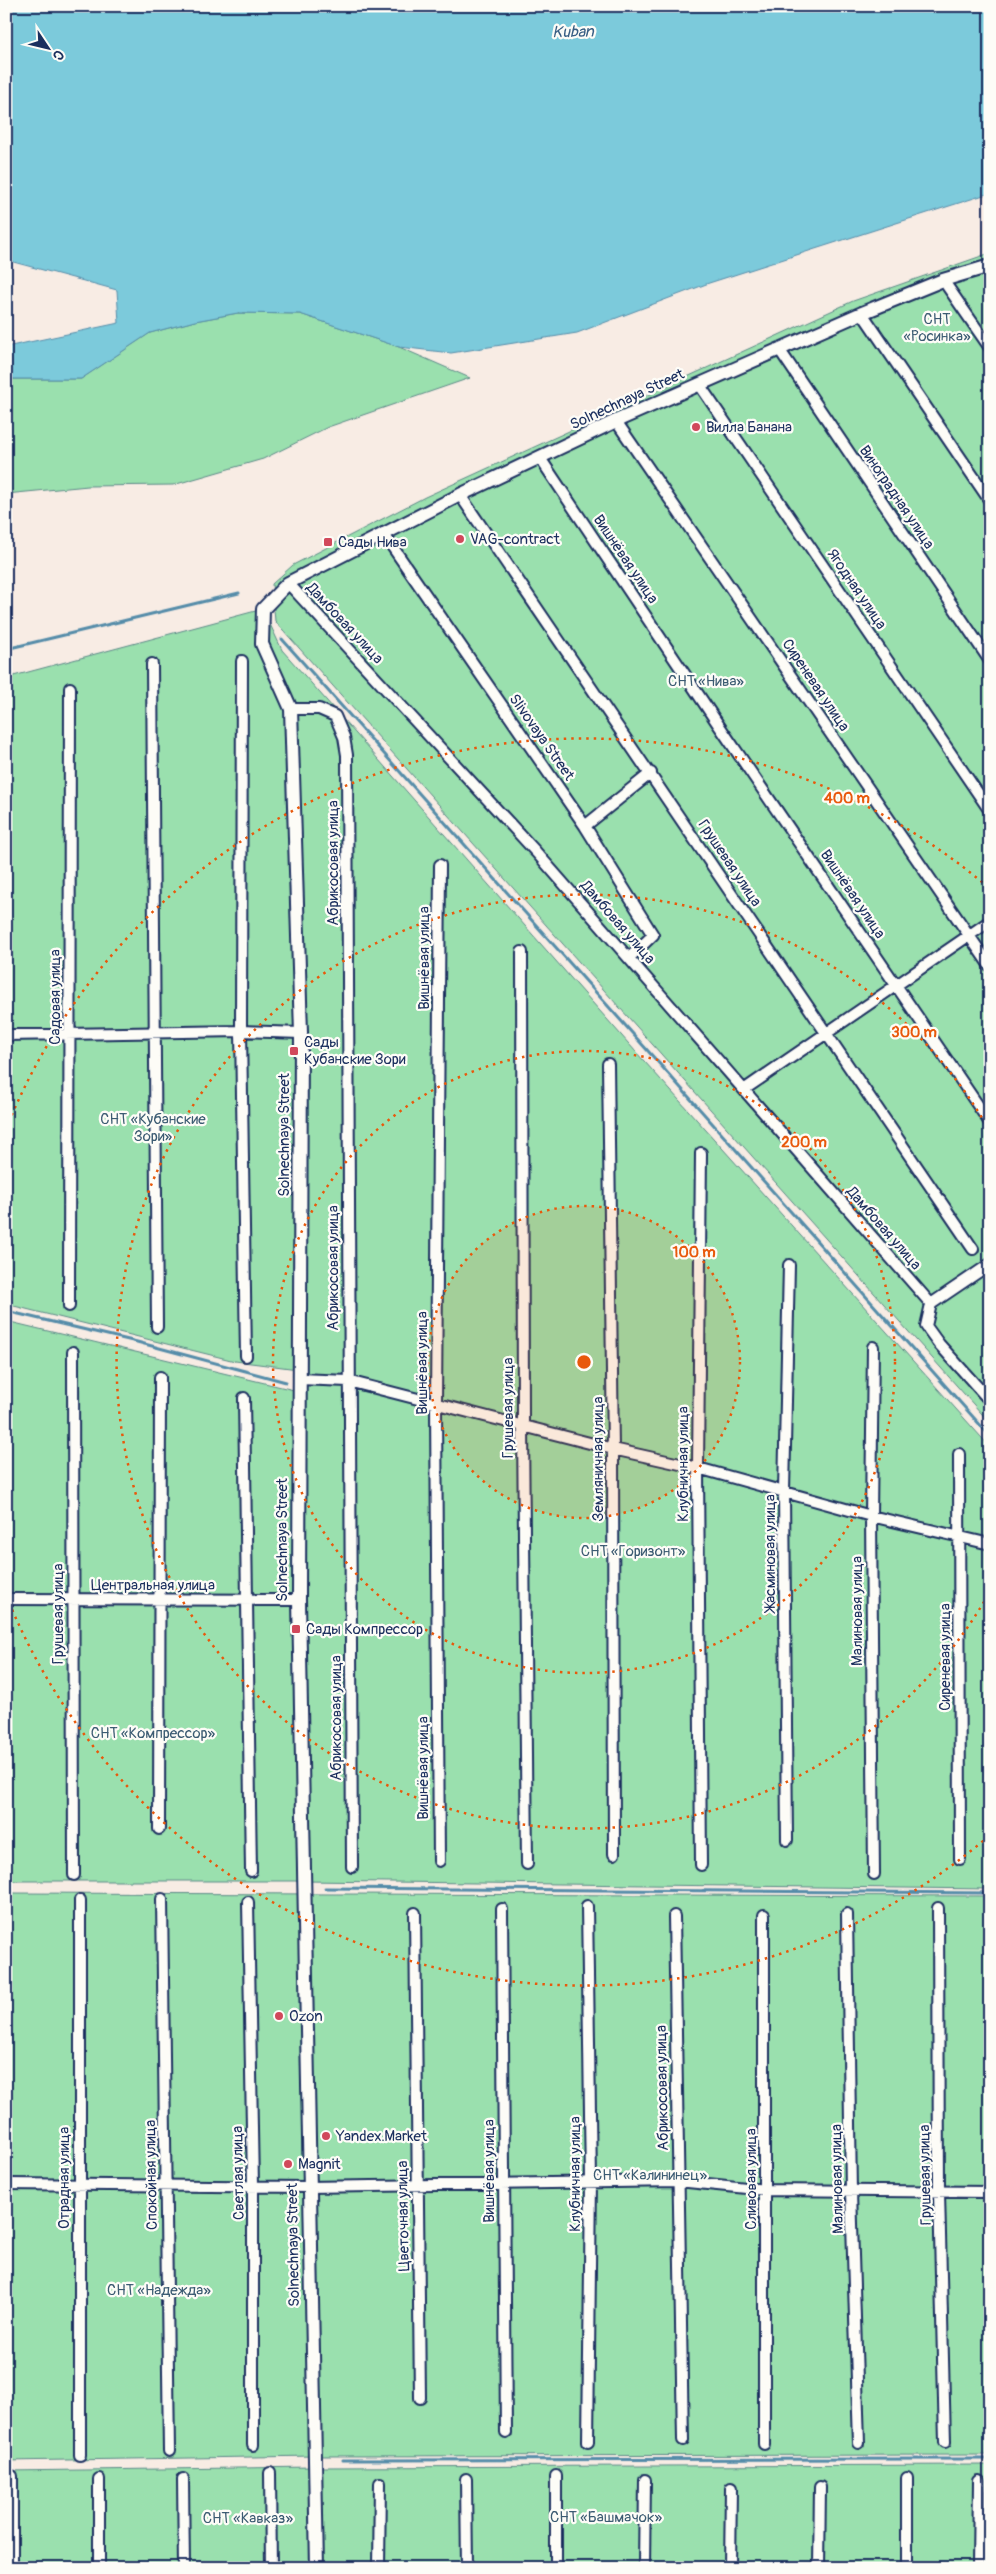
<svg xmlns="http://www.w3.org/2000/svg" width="996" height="2574" font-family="Pangolin,sans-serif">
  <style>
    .green { fill: #9ae0ae; stroke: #5a8886 }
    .water { fill: #7ccadb; stroke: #558ca9 }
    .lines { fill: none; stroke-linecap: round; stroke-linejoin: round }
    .stream { stroke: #558ca9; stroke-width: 3 }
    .minor-casing { stroke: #1b2f5e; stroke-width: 14 }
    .tertiary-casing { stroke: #1b2f5e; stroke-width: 16 }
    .minor { stroke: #fdfcf7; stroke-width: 10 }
    .tertiary { stroke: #fdfcf7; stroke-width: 12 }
    .ring { fill: none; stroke: #e8590c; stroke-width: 2.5; stroke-dasharray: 2.5 5 }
    .poi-dot { fill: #d1495b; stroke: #fdfcf7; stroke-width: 2 }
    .labels { text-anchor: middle; stroke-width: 4.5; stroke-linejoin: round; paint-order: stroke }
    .park-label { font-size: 15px; fill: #3b5b72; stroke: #fdfcf7 }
    .street-label { font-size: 15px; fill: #1b2f5e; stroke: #fdfcf7 }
    .poi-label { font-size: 15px; fill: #1b2f5e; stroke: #fdfcf7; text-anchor: start }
    .water-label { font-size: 16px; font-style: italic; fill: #385e84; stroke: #fdfcf7 }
    .centre { fill: #e8590c; stroke: #fdfcf7; stroke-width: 2.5 }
    .ring-label { font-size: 15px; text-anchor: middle; font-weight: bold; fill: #e8590c; stroke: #fdfcf7; stroke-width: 4.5; stroke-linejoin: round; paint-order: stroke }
  </style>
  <rect width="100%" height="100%" fill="#f8ece4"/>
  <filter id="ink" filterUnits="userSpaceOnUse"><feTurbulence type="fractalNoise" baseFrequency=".02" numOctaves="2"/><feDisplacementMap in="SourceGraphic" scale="10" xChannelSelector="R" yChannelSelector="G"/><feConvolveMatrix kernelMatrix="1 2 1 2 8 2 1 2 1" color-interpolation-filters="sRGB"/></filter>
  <g filter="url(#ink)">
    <path class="green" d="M990,253v1170l-715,-802 -3,-37 21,-19 132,-68 428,-196z
      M238,313l62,1 99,33 71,31 -142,49 -65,32 -90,26 -85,1 -82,8v-115h75l69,-46 45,-12z
      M263,609l19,41 354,402 354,395v442l-686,-8h-298v-560l292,70v-22l-63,-8 -229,-57v-626z
      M6,1893l984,3v559l-675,1 -309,5z
      M990,2465v103h-984v-97l309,-4z"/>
    <path class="water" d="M6,6h984v187l-281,90 -132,50 -126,20 -52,-6 -99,-33 -62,-1 -43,8 -45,12 -69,46h-75v-32l113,-24 -2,-33 -111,-30z"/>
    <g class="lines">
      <path class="stream" d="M282,639l708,797
        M6,649l233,-56
        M6,1311l131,31 149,40
        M325,1888l665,5
        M343,2460l647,-1"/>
      <g class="minor-casing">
        <path id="minor" d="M943,280l47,68
          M862,313l128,188
          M779,349l211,312
          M699,384l291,427
          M616,421l374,545
          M540,458l180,269 270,396
          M460,495l513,754
          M383,533l202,293 68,109 -24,23
          M288,583l248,269 395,452
          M242,661l-1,370 5,325
          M152,664l5,663
          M291,709h28l16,7 9,21 3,18 5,1112
          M585,826l66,-53
          M522,952l1,474 4,438
          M6,1035l235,-4 60,2
          M608,1064l5,385 1,405
          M745,1089l245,-168
          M990,1264l-59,40 -5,22 13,18 51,57
          M69,1306l1,-618
          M873,1347l-2,169 3,358
          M73,1352l1,523
          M299,1379l49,2 265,68 85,19 173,48 119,28
          M244,1398l7,473
          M959,1454l1,405
          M6,1599l293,1
          M159,1829l1,-452
          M787,1840l-3,-349 5,-226
          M439,1861l-3,-456 4,-540
          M701,1865l-3,-397 3,-315
          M162,1899l7,552
          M248,1902l5,283v260
          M587,1906l4,275 -3,261
          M938,1908l1,284 6,250
          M502,1909l4,524
          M415,1913l5,485
          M847,1914l4,278 8,251
          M674,1916l9,524
          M6,2184l302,3 370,-6 88,9 224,2
          M764,2444v-529
          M80,2455v-555
          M270,2473l1,95
          M907,2478v90
          M99,2479v89
          M183,2479l1,89
          M466,2479l1,89
          M12,2568v-92
          M379,2568l1,-85
          M556,2568v-92
          M644,2568l1,-88
          M730,2568l1,-80
          M819,2568l1,-81
          M978,2568l1,-87"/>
      </g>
      <g class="tertiary-casing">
        <path id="tertiary" d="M317,2568l-18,-968 2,-567 -10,-324 -29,-65 1,-35 25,-26 172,-88 156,-74 246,-108 81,-33 47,-14"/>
      </g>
      <use href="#minor" class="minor"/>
      <use href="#tertiary" class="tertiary"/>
    </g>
  </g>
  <circle cx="584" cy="1362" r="156" fill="#e8590c" fill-opacity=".12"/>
  <g class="ring">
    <circle cx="584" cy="1362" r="156"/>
    <circle cx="584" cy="1362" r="311"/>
    <path d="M988 1595A467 467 0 1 1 988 1128"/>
    <path d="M989 1836A623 623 0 0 1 6 1595M6 1129A623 623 0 0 1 989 888"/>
  </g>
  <g class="poi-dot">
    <circle cx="696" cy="427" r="5"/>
    <circle cx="460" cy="539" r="5"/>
    <rect x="323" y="537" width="10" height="10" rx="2.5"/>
    <rect x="289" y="1046" width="10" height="10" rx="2.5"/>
    <rect x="291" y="1624" width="10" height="10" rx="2.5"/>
    <circle cx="279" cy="2016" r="5"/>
    <circle cx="326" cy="2136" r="5"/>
    <circle cx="288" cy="2164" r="5"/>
  </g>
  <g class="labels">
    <g class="park-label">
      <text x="937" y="324">СНТ<tspan x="937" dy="17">«Росинка»</tspan></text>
      <text x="706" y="686">СНТ «Нива»</text>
      <text x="153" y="1124">СНТ «Кубанские<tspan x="153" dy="17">Зори»</tspan></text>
      <text x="633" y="1556">СНТ «Горизонт»</text>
      <text x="153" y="1738">СНТ «Компрессор»</text>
      <text x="650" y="2180">СНТ «Калининец»</text>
      <text x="159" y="2295">СНТ «Надежда»</text>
      <text x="606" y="2522">СНТ «Башмачок»</text>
      <text x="248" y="2523">СНТ «Кавказ»</text>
    </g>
    <g class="street-label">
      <text transform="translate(627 399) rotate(-25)" y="5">Solnechnaya Street</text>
      <text transform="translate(897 497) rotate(56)" y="5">Виноградная улица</text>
      <text transform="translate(626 559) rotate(56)" y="5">Вишнёвая улица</text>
      <text transform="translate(857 589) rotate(56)" y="5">Ягодная улица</text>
      <text transform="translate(345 623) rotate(47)" y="5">Дамбовая улица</text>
      <text transform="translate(816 685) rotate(56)" y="5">Сиреневая улица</text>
      <text transform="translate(542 737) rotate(55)" y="5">Slivovaya Street</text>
      <text transform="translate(333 863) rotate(-90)" y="5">Абрикосовая улица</text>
      <text transform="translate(730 863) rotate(56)" y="5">Грушевая улица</text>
      <text transform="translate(853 894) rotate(56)" y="5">Вишнёвая улица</text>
      <text transform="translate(618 922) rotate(49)" y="5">Дамбовая улица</text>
      <text transform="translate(424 958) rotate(-90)" y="5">Вишнёвая улица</text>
      <text transform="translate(55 997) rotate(-90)" y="5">Садовая улица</text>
      <text transform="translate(284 1135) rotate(-90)" y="5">Solnechnaya Street</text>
      <text transform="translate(884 1228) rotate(49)" y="5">Дамбовая улица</text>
      <text transform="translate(333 1268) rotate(-90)" y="5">Абрикосовая улица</text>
      <text transform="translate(422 1363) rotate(-90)" y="5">Вишнёвая улица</text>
      <text transform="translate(508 1408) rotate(-90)" y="5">Грушевая улица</text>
      <text transform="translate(598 1459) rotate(-90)" y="5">Земляничная улица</text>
      <text transform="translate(683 1464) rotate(-90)" y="5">Клубничная улица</text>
      <text transform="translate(282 1540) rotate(-90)" y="5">Solnechnaya Street</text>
      <text transform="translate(770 1553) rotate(-90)" y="5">Жасминовая улица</text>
      <text x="153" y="1590">Центральная улица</text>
      <text transform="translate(857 1611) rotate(-90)" y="5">Малиновая улица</text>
      <text transform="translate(58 1614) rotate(-90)" y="5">Грушевая улица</text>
      <text transform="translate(945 1657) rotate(-90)" y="5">Сиреневая улица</text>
      <text transform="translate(336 1718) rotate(-90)" y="5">Абрикосовая улица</text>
      <text transform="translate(423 1768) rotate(-90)" y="5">Вишнёвая улица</text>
      <text transform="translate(662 2088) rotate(-91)" y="5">Абрикосовая улица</text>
      <text transform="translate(489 2171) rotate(-90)" y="5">Вишнёвая улица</text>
      <text transform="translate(238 2173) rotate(-91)" y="5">Светлая улица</text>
      <text transform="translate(575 2174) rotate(-90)" y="5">Клубничная улица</text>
      <text transform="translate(151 2175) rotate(-91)" y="5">Спокойная улица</text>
      <text transform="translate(925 2175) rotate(-91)" y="5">Грушевая улица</text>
      <text transform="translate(64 2178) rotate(-90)" y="5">Отрадная улица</text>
      <text transform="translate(751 2179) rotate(-90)" y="5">Сливовая улица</text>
      <text transform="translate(837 2179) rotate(-91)" y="5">Малиновая улица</text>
      <text transform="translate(403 2216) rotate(-91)" y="5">Цветочная улица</text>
      <text transform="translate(293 2245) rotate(-91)" y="5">Solnechnaya Street</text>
    </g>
    <g class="poi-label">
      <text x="706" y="432">Вилла Банана</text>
      <text x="470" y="544">VAG-contract</text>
      <text x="338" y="547">Сады Нива</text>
      <text x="304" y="1047">Сады<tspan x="304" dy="17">Кубанские Зори</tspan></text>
      <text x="306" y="1634">Сады Компрессор</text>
      <text x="289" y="2021">Ozon</text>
      <text x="336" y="2141">Yandex.Market</text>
      <text x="298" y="2169">Magnit</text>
    </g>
    <g class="water-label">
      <text transform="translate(573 31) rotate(-1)" y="6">Kuban</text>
    </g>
  </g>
  <circle cx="584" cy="1362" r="8" class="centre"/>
  <g class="ring-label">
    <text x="847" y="803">400 m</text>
    <text x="914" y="1037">300 m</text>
    <text x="804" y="1147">200 m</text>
    <text x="694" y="1257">100 m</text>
  </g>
  <rect width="996" height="2574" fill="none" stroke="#fdfcf7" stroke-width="25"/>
  <rect x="12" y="12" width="971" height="2549" fill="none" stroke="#1b2f5e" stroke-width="2" filter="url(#ink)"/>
  <g transform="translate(48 48) rotate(125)" stroke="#fdfcf7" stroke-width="4" paint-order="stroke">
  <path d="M0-4L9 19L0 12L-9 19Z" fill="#1b2f5e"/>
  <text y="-8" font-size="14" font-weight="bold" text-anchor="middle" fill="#1b2f5e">С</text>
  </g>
</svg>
